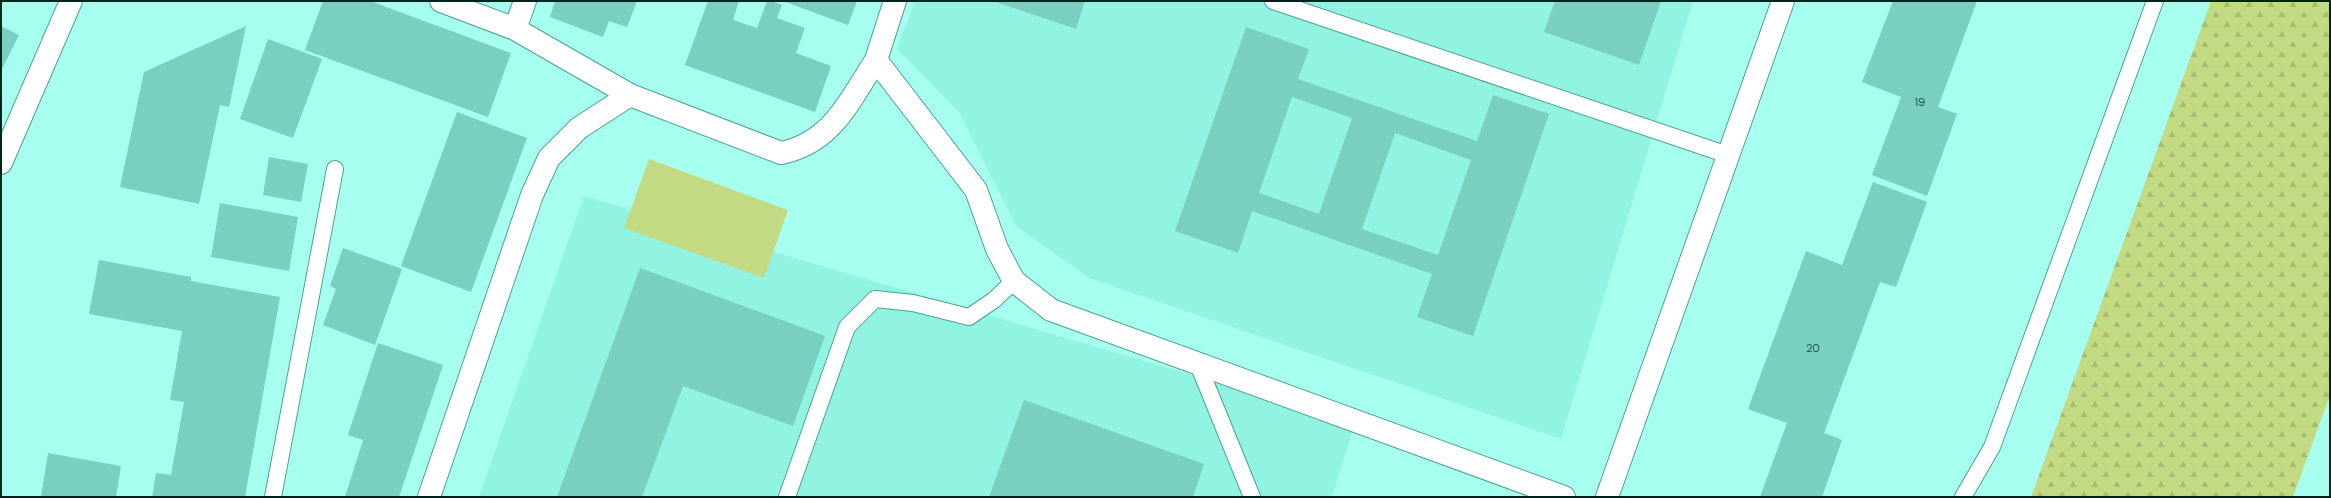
<svg xmlns="http://www.w3.org/2000/svg" width="2331" height="498" font-family="'DM Sans',sans-serif">
  <style>
    .built { fill: #91f3e1 }
    .forest { fill: url(#forest-firs) }
    .park { fill: #c2da82 }
    .building { fill: #79d0c0; fill-rule: evenodd }
    .lines { fill: none; stroke-linecap: round; stroke-linejoin: round }
    .lane-casing { stroke: #4aa294; stroke-width: 18 }
    .street-casing { stroke: #4aa294; stroke-width: 24 }
    .lane { stroke: #fff; stroke-width: 16 }
    .street { stroke: #fff; stroke-width: 22 }
    .labels { text-anchor: middle; stroke-width: 3; stroke-linejoin: round; paint-order: stroke }
    .number-label { font-size: 11px; fill: #1e4e46 }
  </style>
  <defs>
    <pattern id="forest-firs" width="22" height="20" patternUnits="userSpaceOnUse"><rect width="22" height="20" fill="#c2da82"/><path d="M5 1l3.5 6h-7zM16 11l3.5 6h-7z" fill="#a5bb70"/></pattern>
  </defs>
  <rect width="100%" height="100%" fill="#a7ffef"/>
  <path class="built" d="M915,1h778l-132,438 -472,-161 -73,-52 -57,-114 -62,-63z
    M584,196l771,227 -23,74h-853z"/>
  <path class="forest" d="M2211,1h119v394l-37,102h-262z"/>
  <path class="park" d="M649,159l139,51 -24,68 -140,-50z"/>
  <path class="building" d="M323,1h47l141,52 -23,64 -183,-67z
    M555,1h82l-10,26 -18,-6 -6,16 -53,-20z
    M708,1h31l-6,19 24,8 10,-27h5l10,4 -5,13 28,10 -9,25 35,13 -16,46 -130,-47z
    M783,1h74l-9,24z
    M993,1h92l-9,28z
    M1555,1h106l-22,64 -95,-33z
    M1893,1h84l-39,106 19,7 -30,82 -55,-21 29,-78 -39,-15z
    M1,26l18,9 -18,36z
    M246,26l-17,81 -9,-2 -21,99 -79,-17 24,-115z
    M1246,27l63,22 -11,30 179,62 16,-46 56,19 -76,222 -56,-19 15,-43 -180,-63 -14,42 -63,-22zM1292,97l60,21 -33,96 -60,-21zM1395,133l76,27 -33,95 -76,-26z
    M268,39l54,20 -29,79 -53,-19z
    M457,112l70,26 -56,154 -70,-26z
    M269,157l39,7 -7,38 -38,-7z
    M1873,182l54,20 -31,85 -16,-5 -56,151 18,7 -20,57h-62l27,-74 -39,-14 58,-158 36,14z
    M220,203l78,14 -9,54 -78,-14z
    M343,248l59,21 -27,76 -52,-20 13,-36 -6,-3z
    M99,260l92,17v4l89,16 -35,200h-93l4,-24 15,2 13,-73 -14,-2 12,-69 -93,-17z
    M640,268l185,68 -32,90 -110,-40 -41,111h-85z
    M378,343l65,22 -44,132h-54l18,-57 -15,-5z
    M1024,400l180,64 -11,33h-204z
    M48,453l73,13 -5,31h-75z"/>
  <g class="lines">
    <g class="lane-casing">
      <path id="lane" d="M1273,1l455,154
        M1198,364l54,133
        M273,497l62,-328
        M787,497l60,-170 28,-28 38,4 56,14 25,-17 20,-19
        M1963,497l29,-50 163,-446"/>
    </g>
    <g class="street-casing">
      <path id="street" d="M441,1l74,28 10,-28
        M895,1l-19,59 100,130 21,59 17,32 37,29 513,187
        M515,29l115,66 151,58c51,-10 69,-53 95,-93
        M1,163l70,-162
        M429,497l103,-302 17,-37 30,-30 51,-33
        M1607,497l176,-496"/>
    </g>
    <use href="#lane" class="lane"/>
    <use href="#street" class="street"/>
  </g>
  <g class="labels">
    <g class="number-label">
      <text x="1920" y="106">19</text>
      <text x="1813" y="352">20</text>
    </g>
  </g>
  <rect width="2331" height="498" fill="none" stroke="#00221d" stroke-width="4"/>
</svg>
